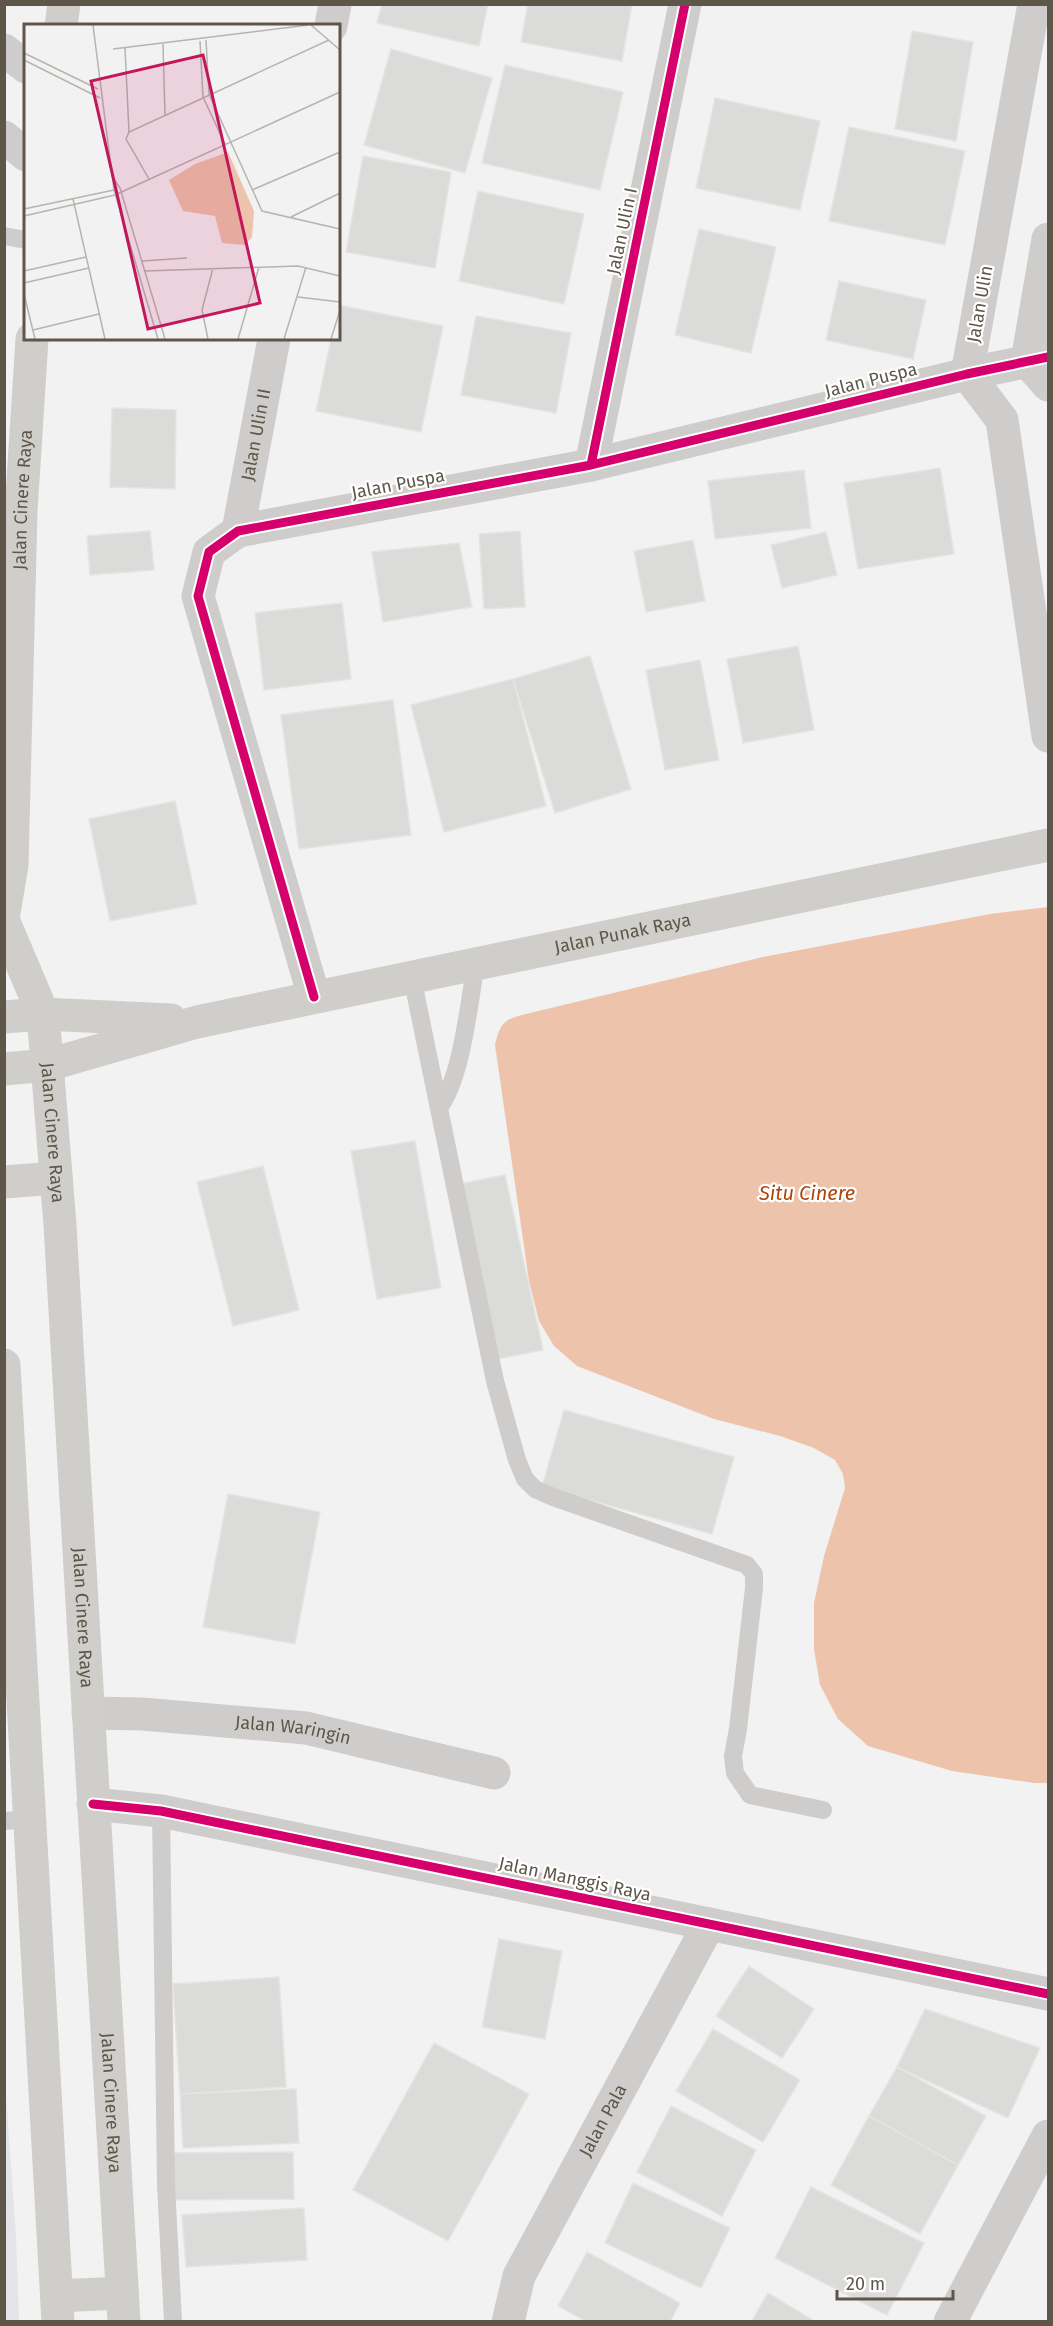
<svg xmlns="http://www.w3.org/2000/svg" width="1053" height="2326" font-family="'Fira Sans',sans-serif">
  <style>
    .commercial { fill: #e2e4ea }
    .water { fill: #eec3ab }
    .building { fill: #dbdbd9; stroke: #e5e4e3; stroke-width: 1.5 }
    .lines { fill: none; stroke-linecap: round; stroke-linejoin: round }
    .lane { stroke: #cfcdcb; stroke-width: 18 }
    .street { stroke: #cfcdcb; stroke-width: 33 }
    .secondary { stroke: #d0ceca; stroke-width: 33 }
    .cycleway-casing { stroke: #fff; stroke-width: 13 }
    .cycleway { stroke: #d6006c; stroke-width: 9 }
    .labels { text-anchor: middle; stroke-width: 4.5; stroke-linejoin: round; paint-order: stroke }
    .street-label { font-size: 18px; fill: #5e5648; stroke: #fff }
    .water-label { font-size: 20px; font-style: italic; fill: #ae460c; stroke: #fff }
    .inset-road { fill: none; stroke: #b7b4ae; stroke-width: 1.5 }
    .view { fill: #c2185b; fill-opacity: 0.15; stroke: #c2185b; stroke-width: 3 }
    .inset-edge { fill: none; stroke: #5e5648; stroke-width: 3 }
  </style>
  <rect width="100%" height="100%" fill="#f2f2f2"/>
  <path class="commercial" d="M5,2081l11,156 3,84h-14z"/>
  <path class="water" d="M1048,907v876h-14l-82,-12 -84,-25 -30,-27 -18,-34 -6,-36v-46l10,-47 21,-68 -2,-14 -8,-14 -21,-12 -34,-12 -66,-17 -137,-53 -23,-20 -15,-25 -10,-40 -34,-236c5,-22 9,-26 31,-31l237,-57 227,-43z"/>
  <path class="building" d="M382,4h106l-9,42 -102,-23z
    M528,4h104l-10,57 -101,-19z
    M912,31l61,11 -17,99 -61,-12z
    M391,49l101,29 -27,95 -101,-28z
    M505,65l118,27 -23,98 -118,-27z
    M715,98l105,23 -20,89 -104,-22z
    M849,127l116,24 -20,94 -116,-24z
    M363,156l88,16 -16,96 -89,-16z
    M478,191l106,23 -20,90 -105,-23z
    M699,229l77,18 -25,106 -76,-18z
    M839,281l87,19 -13,59 -87,-19z
    M339,305l104,21 -22,106 -105,-21 15,-72h8z
    M476,316l95,17 -15,80 -95,-18z
    M112,408l64,2 -1,79 -65,-2z
    M940,468l14,86 -96,15 -14,-86z
    M804,470l7,58 -96,11 -7,-58z
    M150,531l4,39 -64,5 -3,-39z
    M520,531l5,76 -41,2 -5,-75z
    M826,532l11,43 -55,13 -11,-43z
    M693,540l12,61 -59,11 -12,-61z
    M459,543l13,64 -89,15 -11,-70z
    M342,603l9,76 -87,11 -9,-77z
    M798,646l16,84 -71,13 -16,-84z
    M590,656l41,133 -76,24 -42,-134z
    M700,660l19,100 -54,10 -19,-100z
    M513,679l33,127 -102,26 -33,-127z
    M393,700l18,135 -112,14 -18,-134z
    M175,801l22,103 -87,17 -21,-102z
    M415,1141l26,147 -64,11 -26,-148z
    M263,1166l36,144 -66,16 -36,-144z
    M505,1175l38,175 -51,10 -37,-175z
    M564,1410l170,47 -22,77 -170,-47z
    M228,1494l92,18 -25,132 -92,-17z
    M499,1939l63,12 -17,88 -63,-12z
    M749,1966l65,43 -32,49 -66,-42z
    M279,1977l7,110 -106,7 -7,-110z
    M925,2009l115,39 -32,70 -111,-51z
    M713,2029l87,51 -37,62 -87,-51z
    M434,2043l95,51 -81,147 -95,-51z
    M897,2067l89,49 -28,49 -89,-49z
    M296,2089l3,54 -116,5 -3,-54z
    M671,2106l85,44 -34,66 -85,-44z
    M869,2116l89,49 -38,69 -89,-49z
    M293,2152l1,47 -123,1 -1,-47z
    M633,2183l97,45 -29,60 -96,-45z
    M811,2187l113,56 -37,72 -112,-57z
    M304,2208l3,52 -121,7 -4,-52z
    M587,2252l93,51 -10,19h-83l-29,-16z
    M768,2293l48,29h-65z"/>
  <g class="lines">
    <path class="lane" d="M4,236l22,4
      M412,977l83,404 22,79 8,19 10,10 18,8 194,68 7,9v14l-16,141 -5,27 2,17 15,22 73,15
      M439,1108c23,-31 30,-105 37,-145
      M161,1811l5,373 7,138
      M4,1821l27,-2"/>
    <g class="street">
      <path d="M1034,4l-67,370 35,46 46,316"/>
      <path d="M331,26l4,-22"/>
      <path d="M4,50l22,17"/>
      <path d="M4,137l22,18"/>
      <path d="M1048,239l-21,122 21,24"/>
      <path d="M591,465l94,-461"/>
      <path id="s1" d="M238,531l36,-192"/>
      <path d="M314,997l-116,-401 11,-44 29,-21 353,-66 376,-91 81,-17"/>
      <path id="s2" d="M88,1713l54,1 164,14 188,45"/>
      <path d="M93,1804l68,7 887,183"/>
      <path id="s3" d="M508,2322l11,-46 190,-352"/>
      <path d="M950,2322l98,-186"/>
    </g>
    <g class="secondary">
      <path d="M61,26l3,-22"/>
      <path id="s4" d="M4,913l8,-48 9,-354 11,-172"/>
      <path id="s5" d="M4,922l39,92 17,211 64,1097"/>
      <path d="M4,1017l39,-3 128,6"/>
      <path id="s6" d="M4,1069l44,-4 149,-43 851,-177"/>
      <path d="M4,1182l52,-4"/>
      <path d="M4,1365l54,957"/>
      <path d="M57,2296l65,-3"/>
    </g>
    <g class="cycleway-casing">
      <path id="cycleway" d="M591,465l94,-461
        M314,997l-116,-401 11,-44 29,-21 353,-66 376,-91 81,-17
        M93,1804l68,7 887,183"/>
    </g>
    <use href="#cycleway" class="cycleway"/>
  </g>
  <g class="labels">
    <g class="street-label">
      <text transform="translate(622 231) rotate(-78)" y="6">Jalan Ulin I</text>
      <text transform="translate(980 304) rotate(-80)" y="6">Jalan Ulin</text>
      <text transform="translate(871 380) rotate(-14)" y="6">Jalan Puspa</text>
      <text dy="6" stroke="none"><textPath href="#s1" startOffset="98">Jalan Ulin II</textPath></text>
      <text transform="translate(398 484) rotate(-11)" y="6">Jalan Puspa</text>
      <text dy="6" stroke="none"><textPath href="#s4" startOffset="414">Jalan Cinere Raya</textPath></text>
      <text dy="6" stroke="none"><textPath href="#s6" startOffset="634">Jalan Punak Raya</textPath></text>
      <text dy="6" stroke="none"><textPath href="#s5" startOffset="219">Jalan Cinere Raya</textPath></text>
      <text dy="6" stroke="none"><textPath href="#s5" startOffset="705">Jalan Cinere Raya</textPath></text>
      <text dy="6" stroke="none"><textPath href="#s2" startOffset="206">Jalan Waringin</textPath></text>
      <text transform="translate(575 1879) rotate(12)" y="6">Jalan Manggis Raya</text>
      <text dy="6" stroke="none"><textPath href="#s5" startOffset="1191">Jalan Cinere Raya</textPath></text>
      <text dy="6" stroke="none"><textPath href="#s3" startOffset="224">Jalan Pala</textPath></text>
    </g>
    <g class="water-label">
      <text x="807" y="1200">Situ Cinere</text>
    </g>
  </g>
  <g transform="translate(24 24)">
    <rect width="316" height="316" fill="#f2f2f2"/>
    <path d="M204,128l26,59 -2,26 -7,8 -23,-2 -7,-27 -32,-5 -14,-31 26,-16z" fill="#eec3ab"/>
    <path class="inset-road" d="M69,1l21,165 44,149M287,1l29,25M182,16l3,54 53,117 78,18M176,17l3,56 22,47M139,20l2,72M101,24l4,84M89,25l195,-24M0,29l74,36M0,36l76,38M90,155l6,9 45,151M125,155l-23,-40 3,-7 200,-92M228,166l88,-38M91,171l225,-103M49,175l32,140M0,185l90,-19M0,192l91,-21M267,193l49,-24M118,237l45,-3M0,247l62,-14M121,247l153,-5 42,10M0,259l65,-15M0,270l11,45M274,273l42,5M9,306l66,-16M184,315l-6,-29 11,-42M214,315l21,-72M260,315l22,-72M307,315l9,-29"/>
    <path class="view" d="M179,31l57,248 -112,26 -57,-248z"/>
    <rect width="316" height="316" class="inset-edge"/>
  </g>
  <rect width="1053" height="2326" fill="none" stroke="#5e5648" stroke-width="12"/>
  <path d="M837 2290v9h116v-9" fill="none" stroke="#5e5648" stroke-width="3"/>
  <text x="846" y="2290" font-size="18" fill="#5e5648" stroke="#ffffff" stroke-width="4.5" paint-order="stroke">20 m</text>
</svg>
